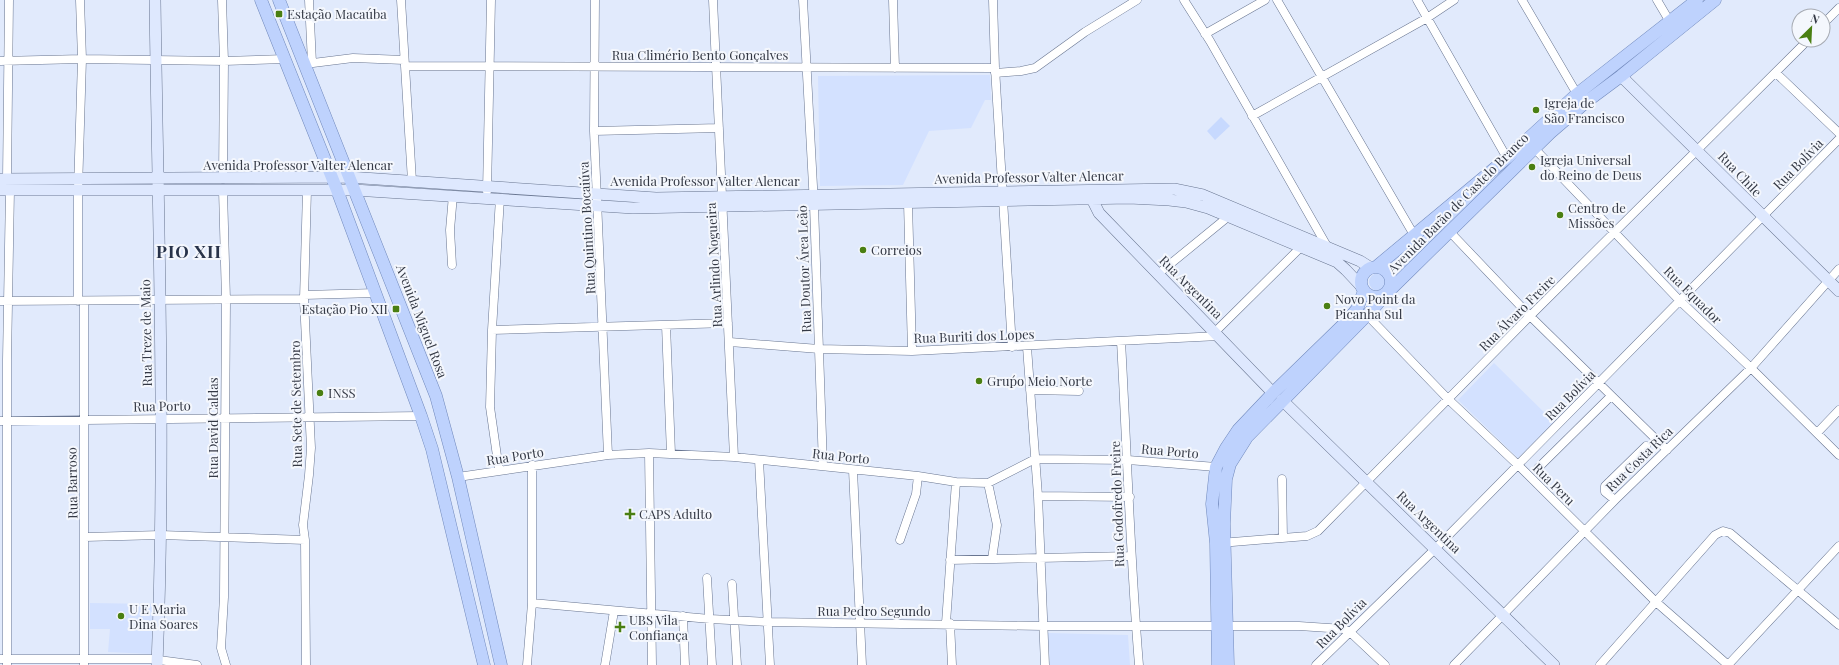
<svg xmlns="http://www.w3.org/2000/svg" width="1839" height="665" font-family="'Playfair Display',serif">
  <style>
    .built { fill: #d3e1ff }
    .green { fill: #c7d9fe }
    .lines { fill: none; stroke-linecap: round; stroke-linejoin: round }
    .street-casing { stroke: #687590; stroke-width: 9 }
    .secondary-casing { stroke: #687590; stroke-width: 12 }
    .primary-casing { stroke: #7189bc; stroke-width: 13 }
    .street { stroke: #fff; stroke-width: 8 }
    .secondary { stroke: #dee8fe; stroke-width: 11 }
    .primary { stroke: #bed2fd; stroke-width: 12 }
    .poi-dot { fill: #4a7f12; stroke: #f4f7fd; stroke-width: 1.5 }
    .labels { text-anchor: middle; stroke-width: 4; stroke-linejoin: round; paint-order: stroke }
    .poi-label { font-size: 13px; fill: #343945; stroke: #f4f7fd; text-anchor: start }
    .street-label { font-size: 13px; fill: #343945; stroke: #f4f7fd }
    .district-label { font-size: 17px; font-weight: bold; letter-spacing: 1px; fill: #28334a; stroke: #f4f7fd }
  </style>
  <rect width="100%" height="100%" fill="#e1eafc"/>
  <path class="built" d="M990,75l1,25h-6l-14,28 -42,3 -26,54 -83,1 -2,-110z
    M1494,363l60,59 -36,36 -60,-58z
    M90,603l64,1 -3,50 -43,-2 2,-23h-20z
    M1048,633l80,2 2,30h-80z"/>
  <path class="green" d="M1221,117l9,9 -15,14 -8,-9z
    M1520,158l-114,114c-4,-7 -8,-10 -15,-12l119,-98z
    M1369 282a9 9 0 1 1 18 0a9 9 0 1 1-18 0Z"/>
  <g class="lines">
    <g class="street-casing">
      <path id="street" d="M222,0l2,61 -1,118
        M309,0l3,63
        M401,0l11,181
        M595,0l-1,131 14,324
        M713,0l21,457
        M803,0l11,205 9,261
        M893,0l2,68
        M993,0l2,68 17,279
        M1184,0l26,41 118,207
        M1277,0l137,235
        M1417,0l90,158
        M1522,0l55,94
        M1657,0l13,22
        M1823,24l16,-16
        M1205,34l60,-34
        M0,61l82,-2 142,2 61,-2
        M305,64l48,-6 51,2
        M405,66l590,2
        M995,73l26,-2 14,-3 50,-36 52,-32
        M1776,73l63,60
        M1252,116l175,-98 27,-18
        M594,131l125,-3
        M1534,148l146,153 71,67 88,87
        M7,179l2,-179
        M223,190l3,110 -2,297 -3,51 5,17
        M487,191l4,-191
        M908,203l4,148
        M1450,232l80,84 137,134
        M452,265l-2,-35 3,-35
        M1158,274l71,-58
        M304,295l72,-2
        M0,301l304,-2
        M78,301v-111l4,-131 -2,-59
        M1367,315l81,84 70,66 138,137 72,63
        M666,325l5,129
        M492,330l236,-7
        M1215,332l86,-85
        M1121,341c6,108 9,216 18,324
        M730,342l89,7 93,2 307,-15
        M1027,347l11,149 7,169
        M1030,390l49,1
        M0,421l421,-5
        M1817,433l22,-23
        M649,453l3,212
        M759,460l11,205
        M1538,468l73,-72
        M499,470l-9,-63 2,-77 8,-132
        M853,470l9,195
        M458,477l150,-22 41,-2 85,4 184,19 38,6 32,1 47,-24 93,1 88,7
        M1282,479l1,59
        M988,483l9,42 -5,34
        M1038,496l92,1
        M1615,500l-10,-8v-6l41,-40
        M85,537l76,-2 144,5
        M900,540l16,-46 2,-18
        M1220,543l87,-7 11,-5 212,-215 278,-276
        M950,560l181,-4
        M707,578l5,87
        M732,584l5,81
        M532,603l178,16 58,3 275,4h256l45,3 6,3 35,33
        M683,616l2,49
        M946,623l10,-141
        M950,623l2,42
        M0,659h151l46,6
        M7,665v-305l3,-170
        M84,665v-364
        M306,665l-1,-125 -2,-15 6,-50 2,-27 -7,-149 3,-109
        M527,665l5,-62v-138
        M605,665l9,-54
        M1316,665l120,-117 403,-409
        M1454,665l161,-165 136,-132 88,-99
        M1600,665l115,-130 8,-4 7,2 109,92
        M1728,665l111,-119"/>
    </g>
    <g class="secondary-casing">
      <path id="secondary" d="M155,0c3,222 11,444 2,665
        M1621,76l218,215
        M0,179l348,-2 308,21 518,-9 29,6 157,66 11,7
        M0,190h354l279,18 496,-10 40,2 17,2 22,6 129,54 9,8 15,16
        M1092,193v6l7,14 174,180
        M1282,400l272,265"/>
    </g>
    <g class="primary-casing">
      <path id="primary" d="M261,0l76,190 84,226 11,33 52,216
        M279,0l157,396 22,81 43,188
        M1361 282a15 15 0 1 1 30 0a15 15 0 1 1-30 0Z
        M1376,267l131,-109 70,-64 120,-94
        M1389,291l161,-158 36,-31 35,-26 94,-76
        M1218,665l-2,-122 -4,-39 4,-37 10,-19 12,-18 35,-37 74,-72 10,-12 7,-18
        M1228,665l-4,-141 2,-45 4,-15 17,-27 126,-128 11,-13"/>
    </g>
    <use href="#street" class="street"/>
    <use href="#secondary" class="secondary"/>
    <use href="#primary" class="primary"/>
  </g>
  <g class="poi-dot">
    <rect x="275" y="10" width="8" height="8" rx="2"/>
    <circle cx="1536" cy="110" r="4"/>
    <circle cx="1532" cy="167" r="4"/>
    <circle cx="1560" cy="215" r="4"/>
    <circle cx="863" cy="250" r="4"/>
    <circle cx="1327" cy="306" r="4"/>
    <rect x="392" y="305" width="8" height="8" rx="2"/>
    <circle cx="979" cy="381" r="4"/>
    <circle cx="320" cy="393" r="4"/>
    <path d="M628 508h4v4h4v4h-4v4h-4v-4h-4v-4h4z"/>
    <circle cx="121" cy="616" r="4"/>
    <path d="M618 621h4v4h4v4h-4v4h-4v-4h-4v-4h4z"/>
  </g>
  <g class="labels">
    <g class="poi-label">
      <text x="287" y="19">Estação Macaúba</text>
      <text x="1544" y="108">Igreja de<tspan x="1544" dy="15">São Francisco</tspan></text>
      <text x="1540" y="165">Igreja Universal<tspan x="1540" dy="15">do Reino de Deus</tspan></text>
      <text x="1568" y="213">Centro de<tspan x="1568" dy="15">Missões</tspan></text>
      <text x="871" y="255">Correios</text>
      <text x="1335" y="304">Novo Point da<tspan x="1335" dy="15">Picanha Sul</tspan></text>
      <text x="388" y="314" text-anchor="end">Estação Pio XII</text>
      <text x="987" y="386">Gruṕo Meio Norte</text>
      <text x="328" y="398">INSS</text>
      <text x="639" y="519">CAPS Adulto</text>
      <text x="129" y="614">U E Maria<tspan x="129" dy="15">Dina Soares</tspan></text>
      <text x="629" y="625">UBS Vila<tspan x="629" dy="15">Confiança</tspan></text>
    </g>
    <g class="street-label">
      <text x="700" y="60">Rua Climério Bento Gonçalves</text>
      <text transform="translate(1798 164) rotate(-46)" y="5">Rua Bolívia</text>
      <text x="298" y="170">Avenida Professor Valter Alencar</text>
      <text transform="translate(1740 174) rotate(46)" y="5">Rua Chile</text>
      <text transform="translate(1029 177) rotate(-1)" y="5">Avenida Professor Valter Alencar</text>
      <text x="705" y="186">Avenida Professor Valter Alencar</text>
      <text transform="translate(1458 203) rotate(-45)" y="5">Avenida Barão de Castelo Branco</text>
      <text transform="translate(587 228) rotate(-93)" y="5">Rua Quintino Bocaiúva</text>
      <text transform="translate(714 265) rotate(-93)" y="5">Rua Arlindo Nogueira</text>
      <text transform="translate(804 269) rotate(-92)" y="5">Rua Doutor Área Leão</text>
      <text transform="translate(1191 287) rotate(45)" y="5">Rua Argentina</text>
      <text transform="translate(1693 295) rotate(45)" y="5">Rua Equador</text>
      <text transform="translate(1517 313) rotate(-45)" y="5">Rua Álvaro Freire</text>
      <text transform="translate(422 321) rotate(69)" y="5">Avenida Miguel Rosa</text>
      <text transform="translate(146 333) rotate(-91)" y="5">Rua Treze de Maio</text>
      <text transform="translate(974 336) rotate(-2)" y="5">Rua Buriti dos Lopes</text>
      <text transform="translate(1570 395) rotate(-45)" y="5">Rua Bolívia</text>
      <text transform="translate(296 404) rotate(-91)" y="5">Rua Sete de Setembro</text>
      <text transform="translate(162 406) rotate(-1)" y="5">Rua Porto</text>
      <text transform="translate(213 428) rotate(-90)" y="5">Rua David Caldas</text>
      <text transform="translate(1170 451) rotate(5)" y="5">Rua Porto</text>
      <text transform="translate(515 456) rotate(-9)" y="5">Rua Porto</text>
      <text transform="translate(841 456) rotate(6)" y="5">Rua Porto</text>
      <text transform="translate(1639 459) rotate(-44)" y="5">Rua Costa Rica</text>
      <text transform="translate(72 483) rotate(-91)" y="5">Rua Barroso</text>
      <text transform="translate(1554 484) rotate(45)" y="5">Rua Peru</text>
      <text transform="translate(1117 504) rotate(-92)" y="5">Rua Godofredo Freire</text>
      <text transform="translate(1429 522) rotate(44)" y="5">Rua Argentina</text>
      <text x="874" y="616">Rua Pedro Segundo</text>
      <text transform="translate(1341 623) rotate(-45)" y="5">Rua Bolívia</text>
    </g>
    <g class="district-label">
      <text x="189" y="258">PIO XII</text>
    </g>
  </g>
  <g transform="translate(1811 28) rotate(24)"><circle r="19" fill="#f4f7fd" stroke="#a7abb3"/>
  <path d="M0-3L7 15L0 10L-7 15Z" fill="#4a7f12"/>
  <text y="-6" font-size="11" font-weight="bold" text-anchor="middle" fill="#343945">N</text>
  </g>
</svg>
